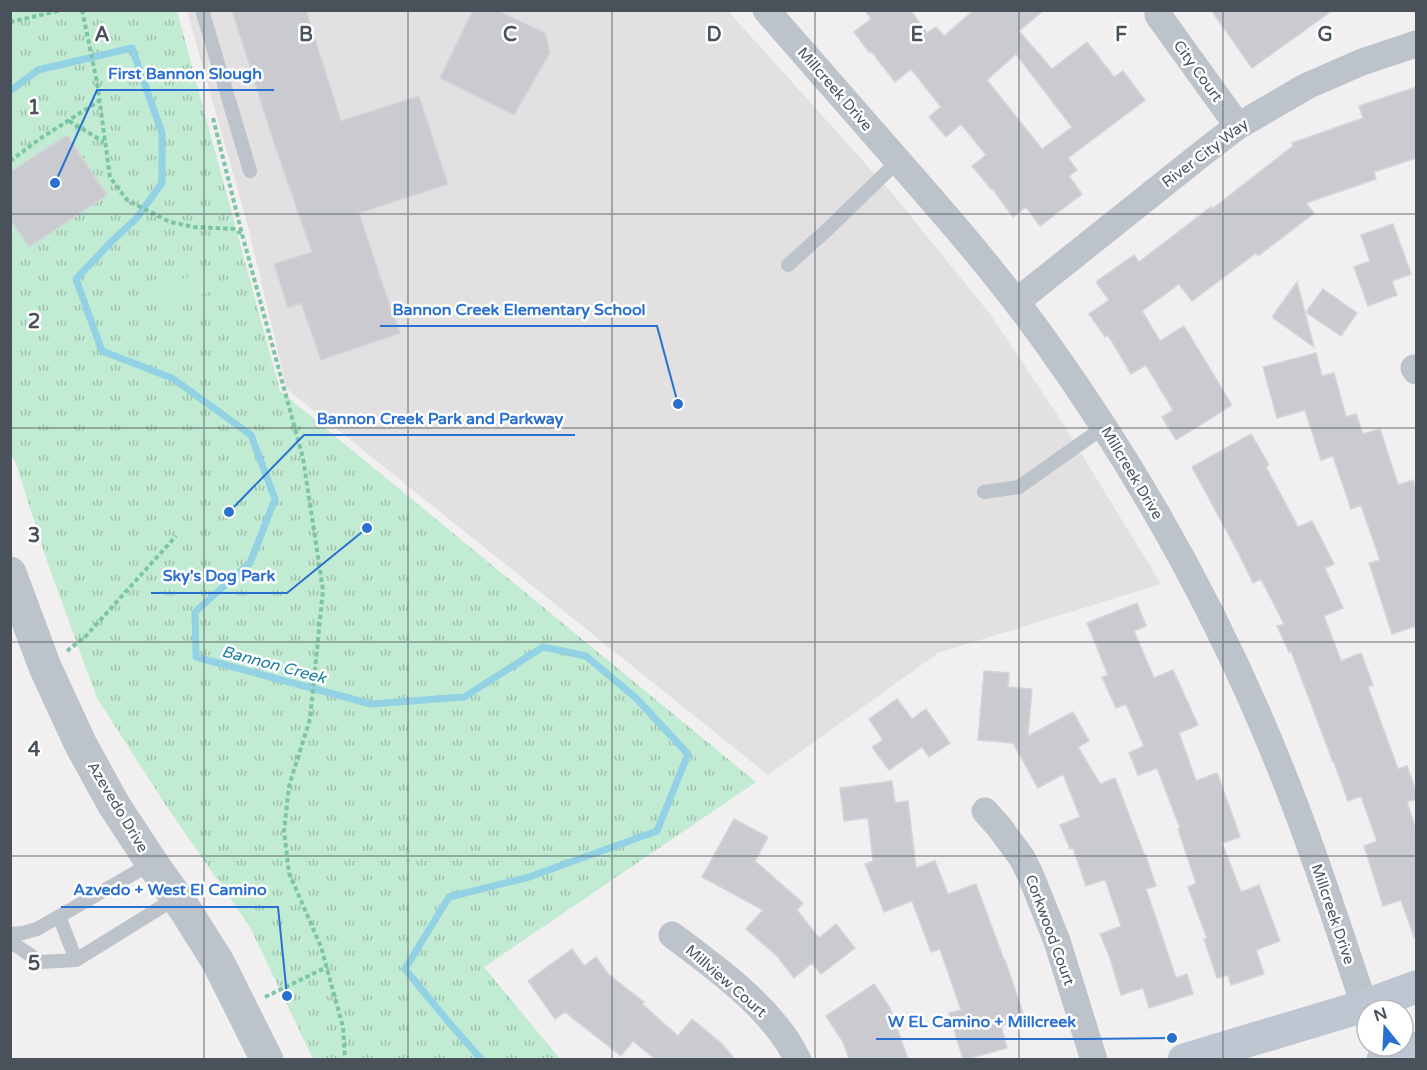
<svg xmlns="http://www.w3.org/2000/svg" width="1427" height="1070" font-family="'Varela Round',sans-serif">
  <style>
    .education { fill: #e2e0e0 }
    .park { fill: url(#park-tufts) }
    .pitch { fill: #c1ebd2 }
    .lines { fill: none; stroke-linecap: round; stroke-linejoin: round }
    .stream { stroke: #93d2e4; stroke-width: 7 }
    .building { fill: #c9cbd1; stroke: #d3d5da; stroke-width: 1.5; fill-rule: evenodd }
    .path { stroke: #7dc6a3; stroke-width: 4; stroke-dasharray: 4.5 3; stroke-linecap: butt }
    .service { stroke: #bcc3ca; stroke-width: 14 }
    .minor { stroke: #bcc3ca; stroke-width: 27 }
    .tertiary { stroke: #bcc3ca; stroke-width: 33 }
    .secondary { stroke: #bec7d1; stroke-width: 33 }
    .grid { fill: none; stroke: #49525b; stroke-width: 1.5; stroke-opacity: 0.55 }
    .labels { text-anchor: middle; stroke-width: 5; stroke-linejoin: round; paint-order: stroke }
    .street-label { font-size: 15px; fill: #49525b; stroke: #fff }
    .water-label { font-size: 16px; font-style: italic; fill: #1a7f9d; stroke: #fff }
    .grid-label { font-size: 20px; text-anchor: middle; font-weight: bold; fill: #49525b; stroke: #fff; stroke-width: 5; stroke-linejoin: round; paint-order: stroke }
    .leader { fill: none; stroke: #2a70d0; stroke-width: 2 }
    .callout-dot { fill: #2a70d0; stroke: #fff; stroke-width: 2 }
    .callout-label { font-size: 16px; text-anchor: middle; font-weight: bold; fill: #2a70d0; stroke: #fff; stroke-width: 5; stroke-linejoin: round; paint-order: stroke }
  </style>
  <defs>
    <pattern id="park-tufts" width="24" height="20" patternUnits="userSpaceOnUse" patternTransform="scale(1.5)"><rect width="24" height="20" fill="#c1ebd2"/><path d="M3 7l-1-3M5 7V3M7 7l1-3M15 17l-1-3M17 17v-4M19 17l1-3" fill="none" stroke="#9fc1ad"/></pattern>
  </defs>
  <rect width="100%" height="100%" fill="#f1efef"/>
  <path class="education" d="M187,11h541l163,181 99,122 70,105 101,165 -223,69 -170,122 -481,-386 -39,-163z"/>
  <path class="park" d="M11,11h166l103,380 476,391 -272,185 76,92h-247l-63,-132 -85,-123 -68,-106 -49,-134 -33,-103 -4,-7z"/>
  <path class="pitch" d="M215,267l7,21 -53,18 -7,-20z"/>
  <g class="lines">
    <path class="stream" d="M10,91l28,-21 94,-22 30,85v50l-26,36 -23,21 -37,39 26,72 70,27 79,57 24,64 -25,64 -55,49 1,45 175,47 93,-7 79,-50 43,9 50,42 52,56 -31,77 -128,46 -80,20 -44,72 46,56 31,35"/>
  </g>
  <path class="building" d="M232,10h74l35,111 78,-25 29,88 -89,29 24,73 17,47 -79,27 -20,-57 -13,5 -14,-44 38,-12 -40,-115z
    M473,10h24l48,23 5,20 -36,62 -74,-37z
    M865,10h45l17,23 9,-6 8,9 30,-26h70l-25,21 33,38 35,-27 27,35 9,-6 22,29 -77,58 9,12 -8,6 13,18 -42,32 -14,-19 -13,10 -21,-29 -1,1 -19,-23 14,-11 -25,-31 -15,13 -17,-20 12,-10 -30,-38 -16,13 -24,-31 -2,1 -15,-20 17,-13zM1016,54l56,73 -30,22 -55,-69z
    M1211,10h122l-81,58z
    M1416,87v71l-42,14 2,7 -70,24 8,10 -56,43 -2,-3 -64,48 -13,-17 -37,27 18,30 24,-15 48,79 -56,35 -14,-23 11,-7 -27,-45 -15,9 -23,-39 -3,2 -16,-23 20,-14 -13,-18 38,-27 5,7 72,-55 1,2 81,-63 -1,-3 71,-25 -4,-12z
    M67,135l40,60 -78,52 -19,-28v-47z
    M1393,224l18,50 -19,7 5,14 -29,11 -14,-39 16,-6 -9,-26z
    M1297,282l17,65 -42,-30z
    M1323,289l34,24 -16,23 -35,-24z
    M1316,353l6,23 12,-3 12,44 10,-3 7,20 17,-5 18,56 15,-5 3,11v135l-24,8 -23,-71 11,-3 -19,-55 -10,4 -18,-53 -12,4 -16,-50 -28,8 -14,-51z
    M1251,434l18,31 -3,2 32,60 14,-6 22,43 -9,4 18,40 -19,8 17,45 20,-8 12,32 -5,2 30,82 9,-3 9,25v8l-9,3 9,27v108h-2l-13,-37 -18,6 -19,-60 13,-5 -16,-45 -13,5 -14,-39h-1l-42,-111 -2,1 -12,-26 7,-2 -23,-45 -8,4 -14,-29 -47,-87z
    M1137,603l9,23 -12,5 20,47 19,-8 25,55 -19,8 17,48 21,-8 14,38 9,26 -18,6 19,49 18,-7 21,56 -24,9 8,24 -33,11 -3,-10 -11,3 -13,-39 3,-1 -19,-51 8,-4 -18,-54 2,-1 -23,-60 -19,7 -9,-22 15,-7 -18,-42 -10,4 -14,-31 6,-2 -21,-52z
    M984,671l25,2 -1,14 24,2 -4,47 45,-24 16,29 -11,6 22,37 15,-6 29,76h1l11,32 -10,3 30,89 11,-4 6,20 -44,14 -6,-20 -22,7 -11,-37 -10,-24 21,-8 -16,-47 -19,7 -13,-38 -3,1 -10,-24 20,-8 -17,-43 -25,14 -25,-45 -35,-3z
    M897,699l15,20 14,-10 24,34 -21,14 -7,-10 -33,23 -17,-23 11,-7 -14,-21z
    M892,781l3,22 13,-2 8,67 19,-7 13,33 28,-10 28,76h1l20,59 -24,7 6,22 -40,11h-4l-14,-46 12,-3 -21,-61 -9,3 -19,-51 -28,11 -19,-48 8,-3 -5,-43 -24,3 -4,-33z
    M734,819l34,18 -13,24 48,42 -6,7 22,28 17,-14 19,24 -34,26 -9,-11 -18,15 -17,-22 -31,-27 17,-19 -61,-33z
    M572,949l12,17 12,-9 12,17 36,28 -2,2 36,32 14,-17 29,24 14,16h-80l-22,-18 -12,15 -56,-44 -10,7 -27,-38z
    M874,984l16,24 18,51h-59l-6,-17 -17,-26z"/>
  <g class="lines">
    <path class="path" d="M82,10l15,72 13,95 17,23 43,22 24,5 40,2 8,5
      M10,22l52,-12
      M213,118l29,116 61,224 20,132 -13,129 -21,67 -5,45 5,42 32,74 22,80 2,33
      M69,121l35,21
      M10,161l31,-23 58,-37
      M67,651l19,-15 90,-100
      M265,997l62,-30"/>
    <path class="service" d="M202,10l48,161
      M788,265l40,-36 70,-68
      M984,492l35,-5 85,-60
      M59,916l17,44
      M10,934l13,-1 14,-4 115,-66
      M10,941l30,21 36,-2 100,-62"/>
    <path class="minor" d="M766,10c45,51 89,102 133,152 51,58 102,117 147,180 94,131 174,275 234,425 33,81 59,164 87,246
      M1158,15l80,111
      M1016,302l188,-150 34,-26 69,-40 55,-24 54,-18
      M1414,368l2,3
      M985,811l15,17 22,30 8,16 27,67 37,119
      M672,935c40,30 82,60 111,100 6,8 10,16 15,25"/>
    <path class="tertiary" d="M10,573l35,94 36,78 33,60 38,58 34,48 32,51 49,98"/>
    <path class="secondary" d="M1184,1060l180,-54 52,-19
      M1383,1060l33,-12"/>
  </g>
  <path class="grid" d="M204,10v1050M408,10v1050M612,10v1050M815,10v1050M1019,10v1050M1223,10v1050M10,214h1406M10,428h1406M10,642h1406M10,856h1406"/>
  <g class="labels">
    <g class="street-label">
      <text transform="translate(1198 71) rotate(54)" y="5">City Court</text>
      <text transform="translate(835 89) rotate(49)" y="5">Millcreek Drive</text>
      <text transform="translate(1205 153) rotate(-37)" y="5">River City Way</text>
      <text transform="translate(1132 473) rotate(59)" y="5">Millcreek Drive</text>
      <text transform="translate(118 807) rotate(59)" y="5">Azevedo Drive</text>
      <text transform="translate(1333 914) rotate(71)" y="5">Millcreek Drive</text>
      <text transform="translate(1050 930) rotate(70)" y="5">Corkwood Court</text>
      <text transform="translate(726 981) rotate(41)" y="5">Millview Court</text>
    </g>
    <g class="water-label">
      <text transform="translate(274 664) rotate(15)" y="6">Bannon Creek</text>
    </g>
  </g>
  <g class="grid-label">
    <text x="102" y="41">A</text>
    <text x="306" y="41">B</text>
    <text x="510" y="41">C</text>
    <text x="714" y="41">D</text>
    <text x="917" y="41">E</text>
    <text x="1121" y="41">F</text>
    <text x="1325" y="41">G</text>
    <text x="34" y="114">1</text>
    <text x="34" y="328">2</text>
    <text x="34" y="542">3</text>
    <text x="34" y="756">4</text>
    <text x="34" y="970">5</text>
  </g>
  <path class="leader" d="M55 183L97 90H274M678 404L657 326H380M229 512L304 435H575M367 528L287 593H151M287 996L278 907H61M1172 1038L1088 1039H876"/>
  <g class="callout-dot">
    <circle cx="55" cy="183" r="6"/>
    <circle cx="678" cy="404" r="6"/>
    <circle cx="229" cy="512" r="6"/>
    <circle cx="367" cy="528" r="6"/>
    <circle cx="287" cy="996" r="6"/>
    <circle cx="1172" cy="1038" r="6"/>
  </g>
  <g class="callout-label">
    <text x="185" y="79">First Bannon Slough</text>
    <text x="519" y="315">Bannon Creek Elementary School</text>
    <text x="440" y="424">Bannon Creek Park and Parkway</text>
    <text x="219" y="581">Sky's Dog Park</text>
    <text x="170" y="895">Azvedo + West El Camino</text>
    <text x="982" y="1027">W EL Camino + Millcreek</text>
  </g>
  <rect width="1427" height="1070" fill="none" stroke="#49525b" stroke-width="24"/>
  <g transform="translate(1385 1028) rotate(342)"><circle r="28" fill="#ffffff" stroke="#b6babd" stroke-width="1.5"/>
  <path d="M0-4.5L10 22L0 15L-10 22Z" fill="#2a70d0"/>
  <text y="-9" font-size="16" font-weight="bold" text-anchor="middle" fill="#49525b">N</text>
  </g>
</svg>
